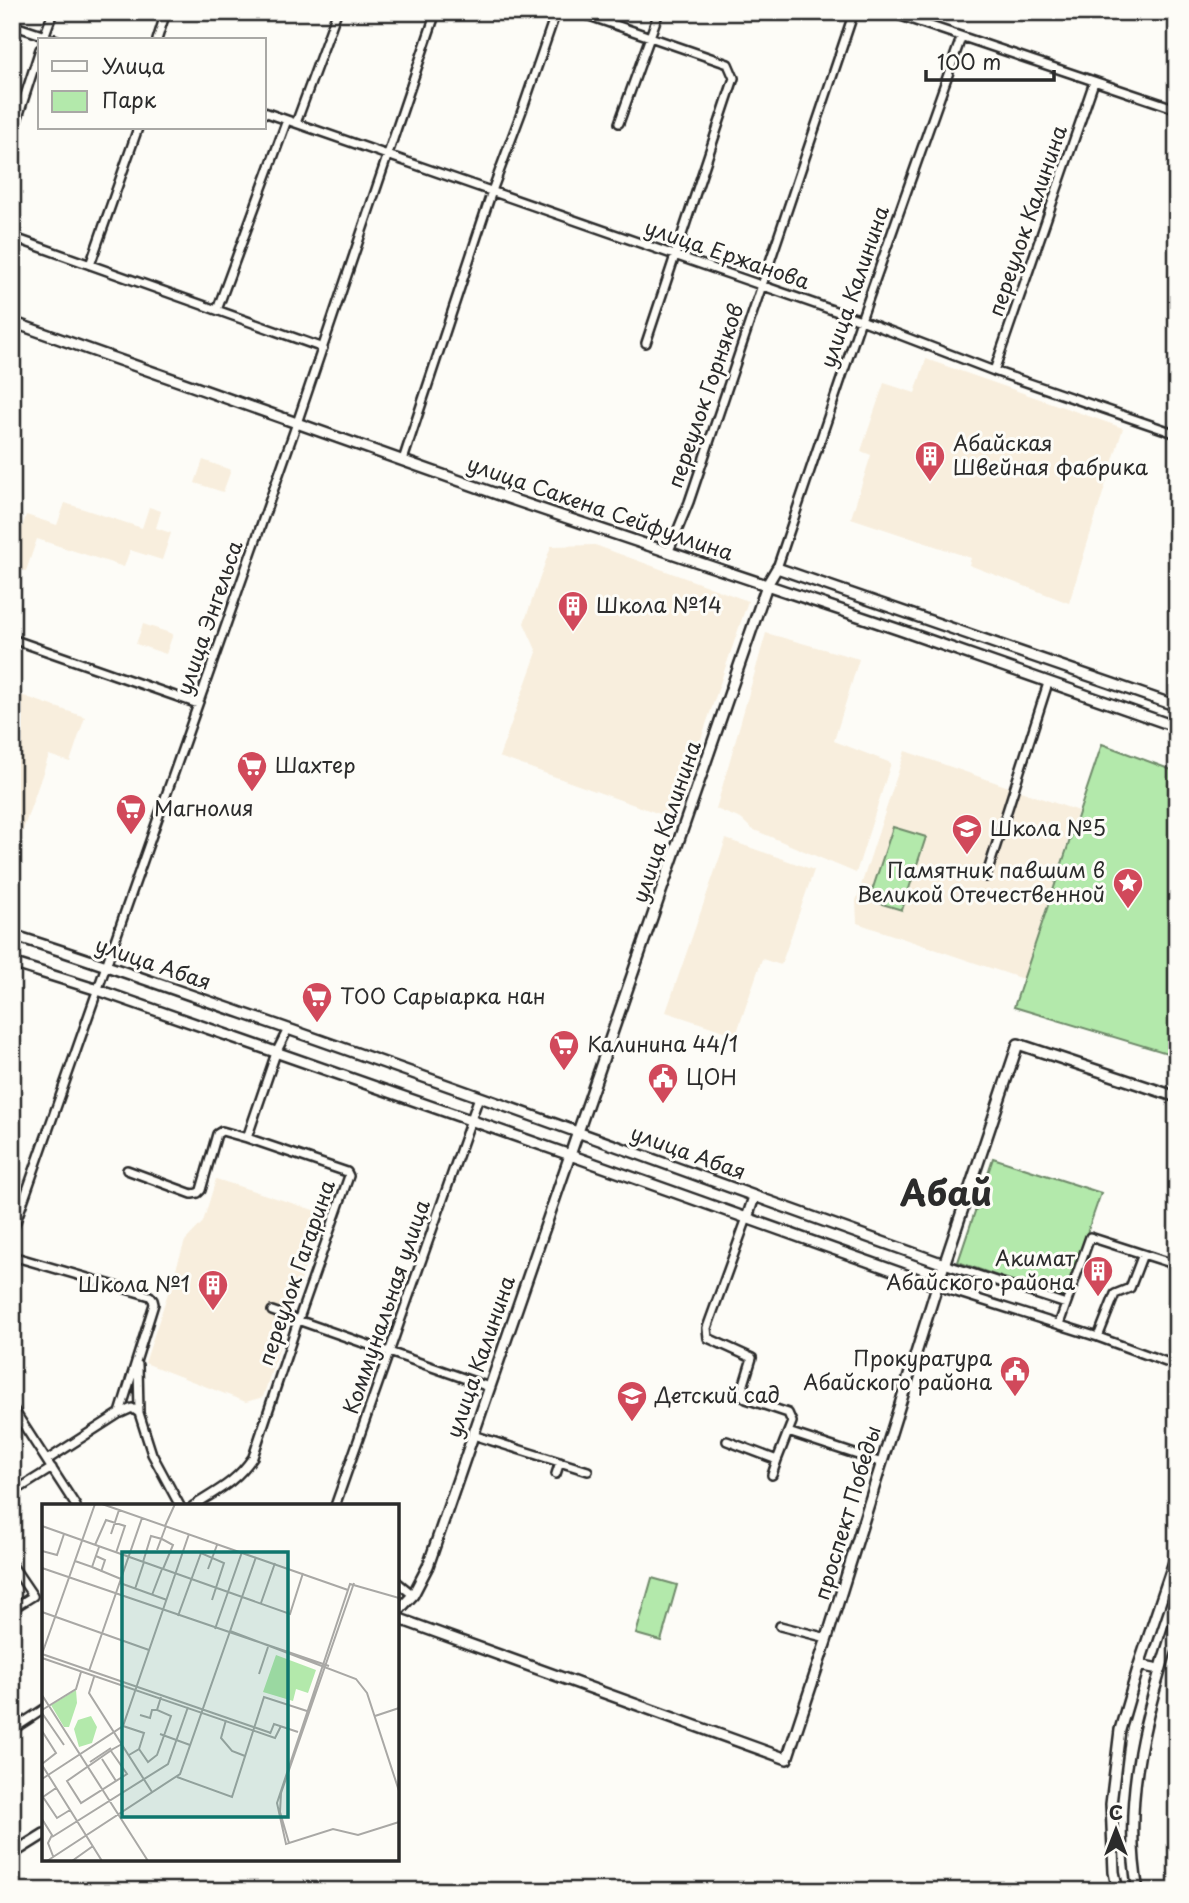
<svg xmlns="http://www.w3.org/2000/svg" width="1189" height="1903" font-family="'Playpen Sans',sans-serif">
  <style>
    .built { fill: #f8eedd }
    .green { fill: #b3e9ab; stroke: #6f8a6b; stroke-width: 2 }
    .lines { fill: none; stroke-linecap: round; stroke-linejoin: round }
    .minor-casing { stroke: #2b2b2b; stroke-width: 12 }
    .tertiary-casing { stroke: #2b2b2b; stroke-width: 14 }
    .minor { stroke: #fdfcf7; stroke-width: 7 }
    .tertiary { stroke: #fdfcf7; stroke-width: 9 }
    .labels { text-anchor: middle; stroke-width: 6; stroke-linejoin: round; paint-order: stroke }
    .street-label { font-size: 21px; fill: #2b2b2b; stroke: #fdfcf7 }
    .poi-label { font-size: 21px; fill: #2b2b2b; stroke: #fdfcf7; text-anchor: start }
    .town-label { font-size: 35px; font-weight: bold; fill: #2b2b2b; stroke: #fdfcf7 }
    .inset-road { fill: none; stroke: #a9a8a5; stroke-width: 2 }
    .view { fill: #0f766e; fill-opacity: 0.15; stroke: #0f766e; stroke-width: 3.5 }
    .inset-edge { fill: none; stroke: #2b2b2b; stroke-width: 3.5 }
  </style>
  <rect width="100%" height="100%" fill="#fdfcf7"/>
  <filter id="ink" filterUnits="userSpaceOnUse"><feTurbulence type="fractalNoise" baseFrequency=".0143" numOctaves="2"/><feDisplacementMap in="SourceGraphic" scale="14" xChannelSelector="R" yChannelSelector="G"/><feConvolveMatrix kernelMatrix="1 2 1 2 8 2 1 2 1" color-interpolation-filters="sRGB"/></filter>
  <g filter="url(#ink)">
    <path class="built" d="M926,359l197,69 -54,175 -100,-38 2,-7 -120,-40 20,-63 -10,-4 23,-68 31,10z
      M203,460l28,10 -8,22 -28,-9z
      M65,503l77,25 7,-21 12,4 -5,17 15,5 -9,27 -32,-10 -6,17 -87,-28 -11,32 -14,-4v-9l14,-43 31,10z
      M595,545l153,56 -74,218 -175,-62 38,-105 -13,-29 27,-77z
      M143,624l30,10 -7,20 -30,-10z
      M766,633l93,26 -25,82 57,22 -35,110 -104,-44 -11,-10 -25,-10z
      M12,692l73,25 -15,45 -21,-7 -31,89 -6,-2v-70l7,-20 -7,-3z
      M905,751l173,60 -55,168 -166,-56 -1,-22z
      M726,839l88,31 -33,95 -19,-6 -26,76 -70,-23z
      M216,1179l107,34 -60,184 -17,5 -101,-39 40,-122 18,-19z"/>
    <path class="green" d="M1102,744l75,28v284l-163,-49z
      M893,827l33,10 -24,73 -33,-10z
      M993,1158l108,35 -37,106 -106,-37z
      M652,1578l25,7 -16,56 -25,-7z"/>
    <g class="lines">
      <g class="minor-casing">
        <path id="minor" d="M578,12l150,52 6,14 -88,265
          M889,12l288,97
          M12,25l45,15
          M43,40l10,-28
          M157,40l9,-28
          M264,112l597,208 133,51 183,63
          M296,123l41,-111
          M619,123l40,-111
          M12,136l28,-87
          M12,237l311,111
          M90,265l48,-137
          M217,310l70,-190
          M994,371l100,-289
          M403,460l89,-269 31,-83 33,-96
          M669,551l20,-49 165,-490
          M777,568l84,-248 100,-282
          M12,639l186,65
          M986,877l62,-194
          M127,1170l65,24 6,-1 3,-3 16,-56 5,-3 25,7
          M747,1218l-40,110 1,10 44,20 -11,36 5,5 42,14 4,9 -4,10 94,31
          M12,1233l285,-810 139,-411
          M12,1256l138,40 3,4 1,4 -34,109 -73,47
          M944,1264l122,40
          M937,1286l161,51 17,-43 15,-6 13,-34
          M272,1311l217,76
          M1059,1324l31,-87 87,28
          M1098,1337l79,29
          M138,1365l1,48
          M12,1407l64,99
          M121,1413l11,-5 7,5 13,41 28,52
          M473,1435l115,36
          M727,1441l50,19 11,-28
          M556,1474l4,-12
          M772,1475l5,-15
          M12,1493l40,-25
          M193,1506c25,-16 43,-24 60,-49l45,-136 51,-145 -2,-4 -100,-34 29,-85 12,-24
          M335,1506l144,-409
          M12,1565l21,31 -21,13
          M397,1582l16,13
          M780,1626l47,12
          M12,1730l32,-21"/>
      </g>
      <g class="tertiary-casing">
        <path id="tertiary" d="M12,322l496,176 392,132 277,97
          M12,935c78,24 154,52 230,78 235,81 468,168 702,251
          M12,963l86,27 472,165 367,131
          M747,1218l7,-21
          M397,1612l16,-17 15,-29 339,-981 10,-17 400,138
          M397,1618l390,141 40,-121 110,-352 81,-242 159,53
          M1139,1665l20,4
          M12,1854l32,-20
          M1118,1891l-4,-19 -3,-68 9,-74 19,-65 38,-112
          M1138,1891c-17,-93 9,-185 39,-273"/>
      </g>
      <use href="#minor" class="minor"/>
      <use href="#tertiary" class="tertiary"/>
    </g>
  </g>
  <defs>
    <g id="building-pin" transform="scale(1.575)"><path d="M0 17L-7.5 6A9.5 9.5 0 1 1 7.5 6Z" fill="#d1495b" stroke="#fdfcf7"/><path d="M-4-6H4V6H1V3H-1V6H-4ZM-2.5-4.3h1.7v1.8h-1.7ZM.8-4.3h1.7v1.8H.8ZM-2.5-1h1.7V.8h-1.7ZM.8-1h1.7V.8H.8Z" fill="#fff"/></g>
    <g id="supermarket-pin" transform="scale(1.575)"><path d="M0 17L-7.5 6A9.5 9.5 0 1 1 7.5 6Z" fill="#d1495b" stroke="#fdfcf7"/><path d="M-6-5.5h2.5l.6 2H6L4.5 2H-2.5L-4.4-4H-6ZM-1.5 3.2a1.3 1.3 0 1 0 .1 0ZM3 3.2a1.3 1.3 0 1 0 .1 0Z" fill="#fff"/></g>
    <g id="school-pin" transform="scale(1.575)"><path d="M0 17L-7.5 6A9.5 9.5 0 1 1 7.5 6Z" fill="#d1495b" stroke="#fdfcf7"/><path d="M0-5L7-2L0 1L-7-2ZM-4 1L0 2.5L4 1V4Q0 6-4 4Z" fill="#fff"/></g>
    <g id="sight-pin" transform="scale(1.575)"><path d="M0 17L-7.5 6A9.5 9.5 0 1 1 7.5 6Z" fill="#d1495b" stroke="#fdfcf7"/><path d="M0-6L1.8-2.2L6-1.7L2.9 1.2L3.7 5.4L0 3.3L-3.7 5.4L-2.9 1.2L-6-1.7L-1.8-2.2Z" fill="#fff"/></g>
    <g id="civic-pin" transform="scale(1.575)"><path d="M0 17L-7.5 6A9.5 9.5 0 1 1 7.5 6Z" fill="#d1495b" stroke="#fdfcf7"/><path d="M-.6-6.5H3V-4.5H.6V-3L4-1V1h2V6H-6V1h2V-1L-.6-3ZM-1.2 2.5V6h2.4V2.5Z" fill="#fff"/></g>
  </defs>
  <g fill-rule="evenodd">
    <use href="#building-pin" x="930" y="456"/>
    <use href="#building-pin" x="573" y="606"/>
    <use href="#supermarket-pin" x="252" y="766"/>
    <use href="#supermarket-pin" x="131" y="809"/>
    <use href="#school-pin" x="967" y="829"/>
    <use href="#sight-pin" x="1128" y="883"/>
    <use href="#supermarket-pin" x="317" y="997"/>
    <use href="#supermarket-pin" x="564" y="1045"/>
    <use href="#civic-pin" x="663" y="1078"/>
    <use href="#building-pin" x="1098" y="1271"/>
    <use href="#building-pin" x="213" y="1285"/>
    <use href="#civic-pin" x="1015" y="1371"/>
    <use href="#school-pin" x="632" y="1396"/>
  </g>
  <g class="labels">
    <g class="street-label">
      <text transform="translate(1028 221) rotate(-71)" y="7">переулок Калинина</text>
      <text transform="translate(727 255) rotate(19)" y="7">улица Ержанова</text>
      <text transform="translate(855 287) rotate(-71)" y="7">улица Калинина</text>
      <text transform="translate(706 396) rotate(-71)" y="7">переулок Горняков</text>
      <text transform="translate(600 509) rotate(19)" y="7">улица Сакена Сейфуллина</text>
      <text transform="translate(210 618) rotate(-71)" y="7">улица Энгельса</text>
      <text transform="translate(667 822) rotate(-71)" y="7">улица Калинина</text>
      <text transform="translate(153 964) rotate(19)" y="7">улица Абая</text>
      <text transform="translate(688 1153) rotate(20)" y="7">улица Абая</text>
      <text transform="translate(297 1273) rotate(-71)" y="7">переулок Гагарина</text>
      <text transform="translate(387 1307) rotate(-71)" y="7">Коммунальная улица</text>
      <text transform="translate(481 1357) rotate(-71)" y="7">улица Калинина</text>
      <text transform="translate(848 1513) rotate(-73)" y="7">проспект Победы</text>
    </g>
    <g class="poi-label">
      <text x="953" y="451">Абайская<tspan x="953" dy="24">Швейная фабрика</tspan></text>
      <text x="596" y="613">Школа №14</text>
      <text x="275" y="773">Шахтер</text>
      <text x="154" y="816">Магнолия</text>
      <text x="990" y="836">Школа №5</text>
      <text x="1105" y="878" text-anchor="end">Памятник павшим в<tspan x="1105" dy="24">Великой Отечественной</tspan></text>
      <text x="340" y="1004">ТОО Сарыарка нан</text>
      <text x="587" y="1052">Калинина 44/1</text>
      <text x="686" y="1085">ЦОН</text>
      <text x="1075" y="1266" text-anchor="end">Акимат<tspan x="1075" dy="24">Абайского района</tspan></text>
      <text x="190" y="1292" text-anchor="end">Школа №1</text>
      <text x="992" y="1366" text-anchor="end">Прокуратура<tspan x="992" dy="24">Абайского района</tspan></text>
      <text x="655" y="1403">Детский сад</text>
    </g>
    <g class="town-label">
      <text x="946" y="1206">Абай</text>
    </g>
  </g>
  <g transform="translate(42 1504)">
    <rect width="357" height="357" fill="#fdfcf7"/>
    <path d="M234,151l40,15 -8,23 -12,-4 -3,12 -30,-9zM34,186l1,13 -8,24h-5l-13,-22zM49,212l6,11 -5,16 -13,4 -5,-18 4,-9z" fill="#b3e9ab"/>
    <path class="inset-road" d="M60,0l246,86M0,22l248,88 13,-41M123,22l10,-22M69,30l8,-24M53,41l11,-25 19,6 -9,27M115,46l9,-24M0,47l15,4 7,-21M54,52l9,4 -4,12M33,57l17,6 7,-20M101,58l8,-26 11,3 11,6 -10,24M50,63l29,12M0,64l287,98M166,65l9,-24M78,79l47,17M93,85l9,-27M110,91l10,-26M357,94l-49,-14 -73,219 9,41 47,-15 25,6 41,-13M219,99l14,-40M0,108l107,38M136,112l23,-63 23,10 -12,37M173,125l27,-77M188,127l126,48 11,14 32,98M0,150l229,79M0,150l53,-150M0,154l233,80 6,-12M47,167l53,-153M217,170l9,-27M52,173l-5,16 63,99M0,191l106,166M0,206l34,-21 5,-17M0,209l22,32M98,211l10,3 2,-8h5M333,212l24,-8M184,216l-5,18 11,13 13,5M81,222l21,7 -5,16 -10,6M0,227l14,22 -14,11M118,230l30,11M228,230l4,-10 24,8M97,245l9,13 9,-7 14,-39 -14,-6 4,-13M69,247l16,23 -46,29 -14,-22 46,-32 9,-5M60,255l14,22M48,258l21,-14M0,261l60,96M135,273l55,20 32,-100 43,14M0,275l81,-53 66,-192M14,284l-13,9 14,21 13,-8M0,315l10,16 -4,8 5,13M10,333l116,-73 20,-57M247,339l-9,-31 1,-19 73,-210M5,357l133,-87 76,-217M30,357l21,-15"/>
    <path class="view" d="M80,48h166v265h-166z"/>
    <rect width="357" height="357" class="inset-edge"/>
  </g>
  <rect width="1189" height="1903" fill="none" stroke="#fdfcf7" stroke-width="42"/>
  <rect x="21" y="21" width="1147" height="1861" fill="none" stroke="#2b2b2b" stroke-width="2.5" filter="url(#ink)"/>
  <rect x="38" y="38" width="228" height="91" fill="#fdfcf7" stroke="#a9a8a5" stroke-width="2"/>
  <rect x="52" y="61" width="35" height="10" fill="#fdfcf7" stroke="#a9a8a5" stroke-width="2"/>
  <text x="102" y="74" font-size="21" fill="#2b2b2b">Улица</text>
  <rect x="52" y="91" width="35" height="21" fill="#b3e9ab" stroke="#a9a8a5" stroke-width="2"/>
  <text x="102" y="108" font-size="21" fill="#2b2b2b">Парк</text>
  <g transform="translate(1116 1830)" stroke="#fdfcf7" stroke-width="5" paint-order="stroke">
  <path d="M0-5L12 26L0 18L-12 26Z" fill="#2b2b2b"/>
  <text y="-10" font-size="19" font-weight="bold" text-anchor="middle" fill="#2b2b2b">С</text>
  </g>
  <path d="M926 70v10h128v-10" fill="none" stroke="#2b2b2b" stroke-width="3.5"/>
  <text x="937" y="70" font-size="21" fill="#2b2b2b" stroke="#fdfcf7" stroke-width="5" paint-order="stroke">100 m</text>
</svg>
